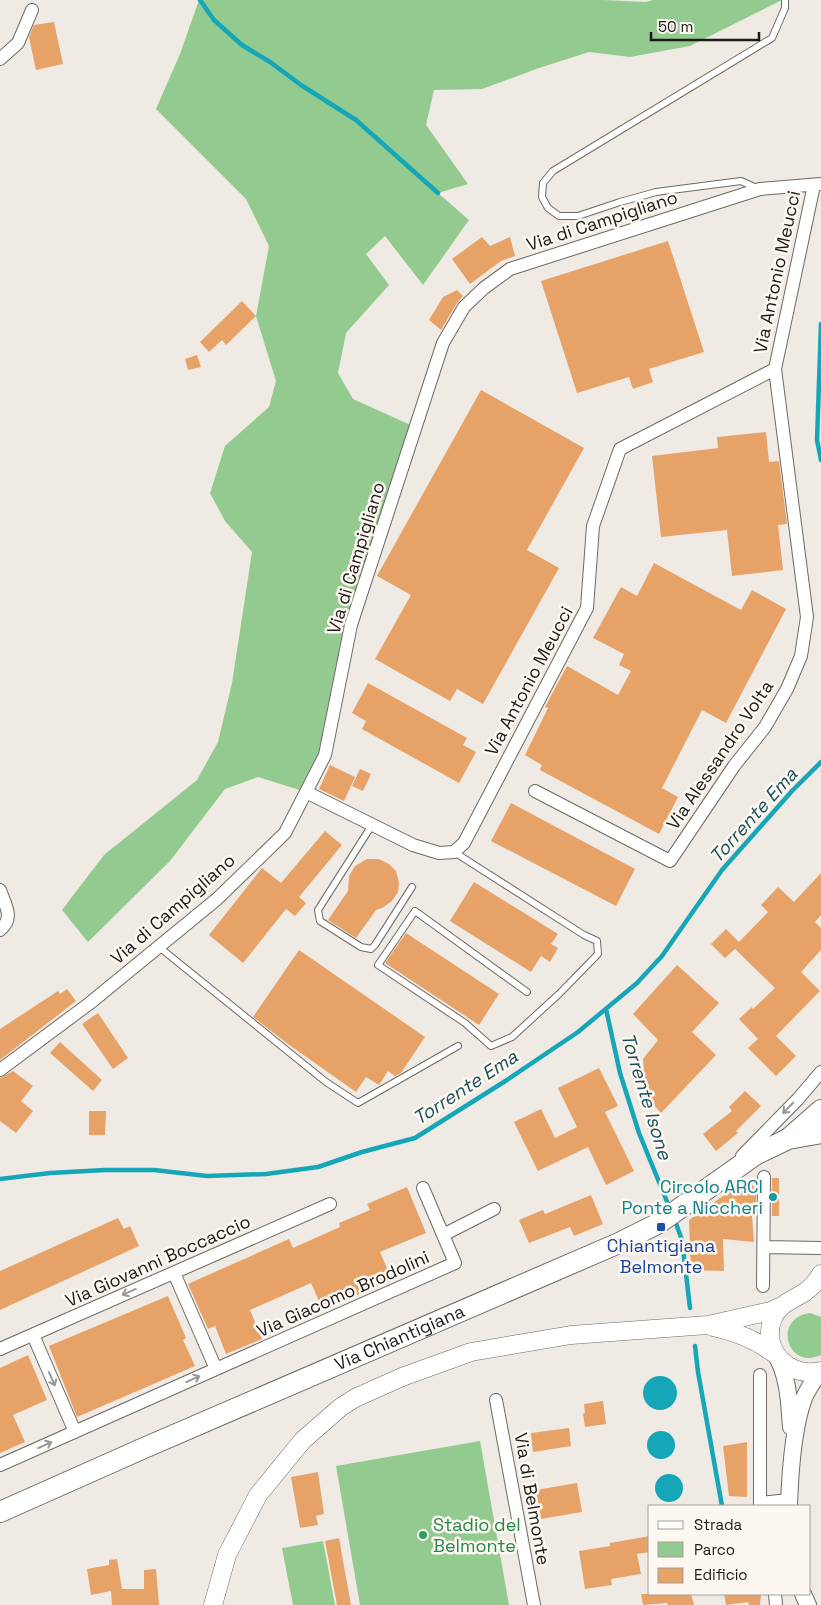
<svg xmlns="http://www.w3.org/2000/svg" width="821" height="1605" font-family="'Space Grotesk',sans-serif">
  <style>
    .green { fill: #93ca90 }
    .water { fill: #15a7b7 }
    .lines { fill: none; stroke-linecap: round; stroke-linejoin: round }
    .stream { stroke: #15a7b7; stroke-width: 4.5 }
    .building { fill: #e7a267 }
    .service-casing { stroke: #6e6964; stroke-width: 8 }
    .minor-casing { stroke: #6e6964; stroke-width: 14 }
    .tertiary-casing { stroke: #6e6964; stroke-width: 18 }
    .secondary-casing { stroke: #6e6964; stroke-width: 19 }
    .primary-casing { stroke: #6e6964; stroke-width: 22 }
    .service { stroke: #fff; stroke-width: 6 }
    .minor { stroke: #fff; stroke-width: 12 }
    .tertiary { stroke: #fff; stroke-width: 16 }
    .secondary { stroke: #fff; stroke-width: 18 }
    .primary { stroke: #fff; stroke-width: 20 }
    .oneway { stroke: #999897 }
    .culture-dot { fill: #0f9aa8; stroke: #fdf7f1; stroke-width: 2 }
    .transit-dot { fill: #1a4fb4; stroke: #fdf7f1; stroke-width: 2 }
    .leisure-dot { fill: #2e9e5b; stroke: #fdf7f1; stroke-width: 2 }
    .labels { text-anchor: middle; stroke-width: 5; stroke-linejoin: round; paint-order: stroke }
    .street-label { font-size: 18px; fill: #1c1a18; stroke: #fdf7f1 }
    .culture-label { font-size: 18px; fill: #0d838f; stroke: #fdf7f1; text-anchor: end }
    .transit-label { font-size: 18px; fill: #164399; stroke: #fdf7f1 }
    .leisure-label { font-size: 18px; fill: #27864d; stroke: #fdf7f1; text-anchor: start }
    .water-label { font-size: 19px; font-style: italic; fill: #1a5057; stroke: #fdf7f1 }
  </style>
  <rect width="100%" height="100%" fill="#efeae4"/>
  <path class="green" d="M199,0h404l43,2 7,-2h129l-92,46 -60,11 -41,-5 -50,16 -57,21 -48,1 -8,35 42,59 -30,9 31,27 -46,65 -38,-49 -19,18 23,31 -43,48 -8,40 15,26 62,28 -64,198 -26,130 -19,37 -48,-15 -33,12 -55,72 -82,81 -26,-32 42,-55 93,-75 21,-38 14,-59 20,-131 -27,-31 -15,-28 15,-47 44,-39 7,-26 -20,-65 13,-70 -23,-47 -90,-90 24,-55z
    M810,1313l11,4v38c-34,16 -49,-37 -11,-42z
    M480,1441l29,164h-149l-24,-139z
    M323,1541l12,64h-42l-11,-57z"/>
  <path class="water" d="M643 1393a17 17 0 1 1 34 0a17 17 0 1 1-34 0Z
    M647 1445a14 14 0 1 1 28 0a14 14 0 1 1-28 0Z
    M655 1488a14 14 0 1 1 28 0a14 14 0 1 1-28 0Z"/>
  <g class="lines">
    <path class="stream" d="M200,0l14,20 28,25 28,17 31,23 55,35 82,73
      M821,324l-4,116 4,20
      M606,1009l14,64 19,60 31,76
      M0,1179l50,-6 55,-3h49l53,6 59,-2 52,-7 44,-15 53,-14 92,-58 71,-48 59,-49 25,-27 60,-86 70,-79 29,-29
      M674,1218l8,22 8,68
      M695,1346l3,26 24,134"/>
  </g>
  <path class="building" d="M54,22l9,42 -27,6 -7,-33 5,-12z
    M482,237l8,9 20,-9 5,19 -14,5 -31,23 -18,-25z
    M668,241l36,111 -55,17 4,13 -20,7 -4,-12 -52,16 -36,-112z
    M457,290l6,6 -6,7 -16,27 -12,-10 14,-23z
    M242,301l14,15 -30,29 -4,-5 -13,12 -9,-10z
    M197,355l4,12 -13,3 -3,-11z
    M481,390l103,58 -57,102 32,18 -76,136 -26,-15 -7,12 -75,-42 36,-64 -34,-19z
    M766,432l3,30 10,-1 8,63 -9,1 5,45 -51,6 -5,-46 -66,7 -9,-81 66,-8 -1,-11z
    M654,563l87,47 11,-20 34,19 -60,114 -24,-13 -40,78 16,9 -19,37 -119,-64 2,-5 -17,-10 23,-47 -3,-1 22,-41 51,29 13,-24 -12,-6 5,-11 -31,-16 28,-51 16,9z
    M368,683l99,55 -4,7 13,7 -17,31 -97,-54 4,-8 -14,-8z
    M330,765l25,12 -11,24 -25,-12z
    M360,769l11,5 -8,17 -11,-5z
    M511,803l124,66 -19,37 -125,-65z
    M325,831l17,14 -43,52 7,6 -11,13 -9,-7 -43,54 -34,-28 53,-67 19,15z
    M367,859h12l10,5 7,7 3,12 -1,9 -6,9 -10,7 -6,2 -20,28 -28,-18 20,-29 1,-15 6,-10z
    M821,873v42l-6,7 6,6v22l-20,22 19,19 -44,45 20,20 -20,20 -28,-28 10,-9 -19,-20 13,-12 1,2 22,-21 -40,-39 -10,9 -14,-14 15,-15 13,13 29,-30 -7,-7 17,-18 16,15z
    M474,882l84,52 -7,10 7,4 -8,14 -9,-6 -10,16 -81,-51z
    M406,933l93,61 -20,31 -94,-62z
    M299,950l126,87 -24,36 -6,3 -7,-5 -9,14 -13,-8 -10,15 -68,-48 -35,-27z
    M677,965l42,38 -27,29 24,23 -55,58 -12,-13 4,-6 -8,-8 -2,-27 15,-19 -25,-26z
    M67,989l9,12 -76,59v-31l58,-38 2,3z
    M98,1013l30,45 -15,11 -31,-45z
    M60,1042l42,38 -9,11 -43,-38z
    M599,1068l19,38 -13,6 29,59 -28,14 -18,-38 -50,24 -24,-49 27,-13 14,29 22,-11 -19,-39z
    M13,1071l20,15 -12,15 12,10 -17,22 -16,-12v-43z
    M745,1091l16,15 -25,25 2,2 -22,18 -13,-17 29,-23 -3,-4z
    M89,1111h17l-1,24h-16z
    M772,1178h7v38h-7z
    M744,1181l12,6v29h-4l2,26 -31,-3 1,32 -33,-1 -2,-50z
    M407,1187l19,46 -46,19 12,28 -69,30 -12,-27 -61,27 12,29 -36,15 -11,-28 -7,3 -20,-45 101,-45 4,9 47,-21 -1,-4 31,-13 -3,-6z
    M591,1195l12,29 -29,12 -4,-9 -41,16 -10,-23 24,-10 2,4z
    M118,1218l6,11 6,-3 9,20 -139,64v-39z
    M168,1296l18,42 -3,2 12,26 -118,51 -28,-71z
    M28,1355l19,45 -34,15 12,27 -25,11v-85z
    M603,1401l3,23 -21,3 -2,-13 2,-1 -1,-9z
    M569,1428l2,18 -38,6 -2,-19z
    M747,1442v55l-18,-1 -6,-50z
    M318,1472l6,42 -8,2 2,9 -18,3 -9,-51z
    M577,1483l5,29 -41,7 -5,-29z
    M650,1536v16l-13,2 4,20 -30,5 1,6 -27,4 -6,-38 31,-5v-3z
    M339,1538l12,67h-14l-12,-64z
    M117,1559l5,30h22v-19l12,-1 3,36h-47l-1,-14 -20,4 -4,-26 22,-4v-5z
    M641,1594h50l3,11h-26l-1,-2 -24,2z
    M724,1594h37l-1,11h-11l-1,-3 -22,3z"/>
  <g class="lines">
    <g class="service-casing">
      <path id="service" d="M759,189l-18,-8 -85,11 -36,10 -42,14h-19l-11,-8 -6,-11 1,-14 10,-12 219,-133 13,-30v-8
        M372,825l-54,85 2,11 41,26 10,2 4,-4 37,-58
        M454,852l130,83 13,6 1,13 -39,40 -47,43 -21,9 -26,-23 -87,-58 37,-54 112,81
        M159,947l167,135 32,21 100,-57"/>
    </g>
    <g class="minor-casing">
      <path id="minor" d="M0,59l18,-16 14,-33
        M535,791l135,70 64,-95 31,-39 22,-38 14,-33 6,-39 -32,-248
        M306,792l107,53 26,8 15,-1 10,-9 123,-235 6,-82 27,-77 155,-80 39,-184
        M0,890c5,15 15,28 0,40
        M0,1070l90,-67 127,-104 68,-66 40,-78 26,-130 92,-282 21,-36 20,-19 26,-19 250,-80 61,-5
        M742,1156l56,-57 23,-27
        M443,1235l51,-26
        M764,1247l57,1
        M763,1286l1,-109
        M33,1335l42,97
        M0,1349l330,-145
        M216,1369l239,-106 -32,-75
        M760,1375v128l29,-3
        M496,1400l38,205
        M0,1465l216,-96 -42,-96
        M775,1594l1,11"/>
    </g>
    <g class="tertiary-casing">
      <path id="tertiary" d="M776,1355c13,23 13,48 15,72
        M789,1506c1,-32 4,-78 15,-108 4,-10 10,-18 17,-27
        M803,1594l5,11"/>
    </g>
    <g class="secondary-casing">
      <path id="secondary" d="M821,1274c-4,7 -9,13 -16,18 -12,8 -25,11 -32,26 -13,32 17,61 48,53
        M713,1327c24,5 44,13 63,28
        M213,1605l14,-50 31,-60 45,-55 38,-33 14,-9 47,-21 69,-25 100,-17 137,-10 63,-14 11,-5"/>
    </g>
    <g class="primary-casing">
      <g id="primary">
        <path d="M788,1139l33,-29"/>
        <path id="s1" d="M0,1512l144,-64 475,-205 40,-20 96,-68 33,-16 33,-6"/>
      </g>
    </g>
    <use href="#service" class="service"/>
    <use href="#minor" class="minor"/>
    <use href="#tertiary" class="tertiary"/>
    <use href="#secondary" class="secondary"/>
    <use href="#primary" class="primary"/>
  </g>
  <defs><path id="oneway-shaft" d="M-6 0H5M1.5-3L5.5 0L1.5 3" fill="none" stroke-width="1.6" stroke-linecap="round" stroke-linejoin="round" transform="scale(1.25)"/></defs>
  <g class="oneway">
    <use href="#oneway-shaft" transform="translate(788 1108) rotate(134)"/>
    <use href="#oneway-shaft" transform="translate(129 1292) rotate(156)"/>
    <use href="#oneway-shaft" transform="translate(52 1379) rotate(66)"/>
    <use href="#oneway-shaft" transform="translate(193 1379) rotate(-24)"/>
    <use href="#oneway-shaft" transform="translate(45 1445) rotate(-24)"/>
  </g>
  <circle class="culture-dot" cx="773" cy="1197" r="5"/>
  <rect class="transit-dot" x="656" y="1222" width="10" height="10" rx="2.5"/>
  <circle class="leisure-dot" cx="423" cy="1535" r="5"/>
  <g class="labels">
    <g class="street-label">
      <text transform="translate(602 221) rotate(-18)" y="6">Via di Campigliano</text>
      <text transform="translate(777 272) rotate(-78)" y="6">Via Antonio Meucci</text>
      <text transform="translate(356 558) rotate(-73)" y="6">Via di Campigliano</text>
      <text transform="translate(529 681) rotate(-62)" y="6">Via Antonio Meucci</text>
      <text transform="translate(720 755) rotate(-56)" y="6">Via Alessandro Volta</text>
      <text transform="translate(173 909) rotate(-41)" y="6">Via di Campigliano</text>
      <text transform="translate(158 1261) rotate(-24)" y="6">Via Giovanni Boccaccio</text>
      <text transform="translate(343 1294) rotate(-24)" y="6">Via Giacomo Brodolini</text>
      <text dy="6" stroke="none"><textPath href="#s1" startOffset="436">Via Chiantigiana</textPath></text>
      <text transform="translate(532 1499) rotate(80)" y="6">Via di Belmonte</text>
    </g>
    <g class="culture-label">
      <text x="763" y="1193">Circolo ARCI<tspan x="763" dy="21">Ponte a Niccheri</tspan></text>
    </g>
    <g class="transit-label">
      <text x="661" y="1252">Chiantigiana<tspan x="661" dy="21">Belmonte</tspan></text>
    </g>
    <g class="leisure-label">
      <text x="433" y="1531">Stadio del<tspan x="433" dy="21">Belmonte</tspan></text>
    </g>
    <g class="water-label">
      <text transform="translate(753 815) rotate(-48)" y="7">Torrente Ema</text>
      <text transform="translate(465 1087) rotate(-33)" y="7">Torrente Ema</text>
      <text transform="translate(647 1096) rotate(73)" y="7">Torrente Isone</text>
    </g>
  </g>
  <rect x="648" y="1505" width="162" height="90" fill="#fdf7f1" stroke="#a39f9a"/>
  <rect x="658" y="1521" width="25" height="8" fill="#ffffff" stroke="#a39f9a"/>
  <text x="694" y="1530" font-size="15" fill="#1c1a18">Strada</text>
  <rect x="658" y="1542" width="25" height="15" fill="#93ca90" stroke="#a39f9a"/>
  <text x="694" y="1555" font-size="15" fill="#1c1a18">Parco</text>
  <rect x="658" y="1568" width="25" height="15" fill="#e7a267" stroke="#a39f9a"/>
  <text x="694" y="1580" font-size="15" fill="#1c1a18">Edificio</text>
  <path d="M651 32v8h108v-8" fill="none" stroke="#1c1a18" stroke-width="2.5"/>
  <text x="658" y="32" font-size="15" fill="#1c1a18" stroke="#fdf7f1" stroke-width="4" paint-order="stroke">50 m</text>
</svg>
